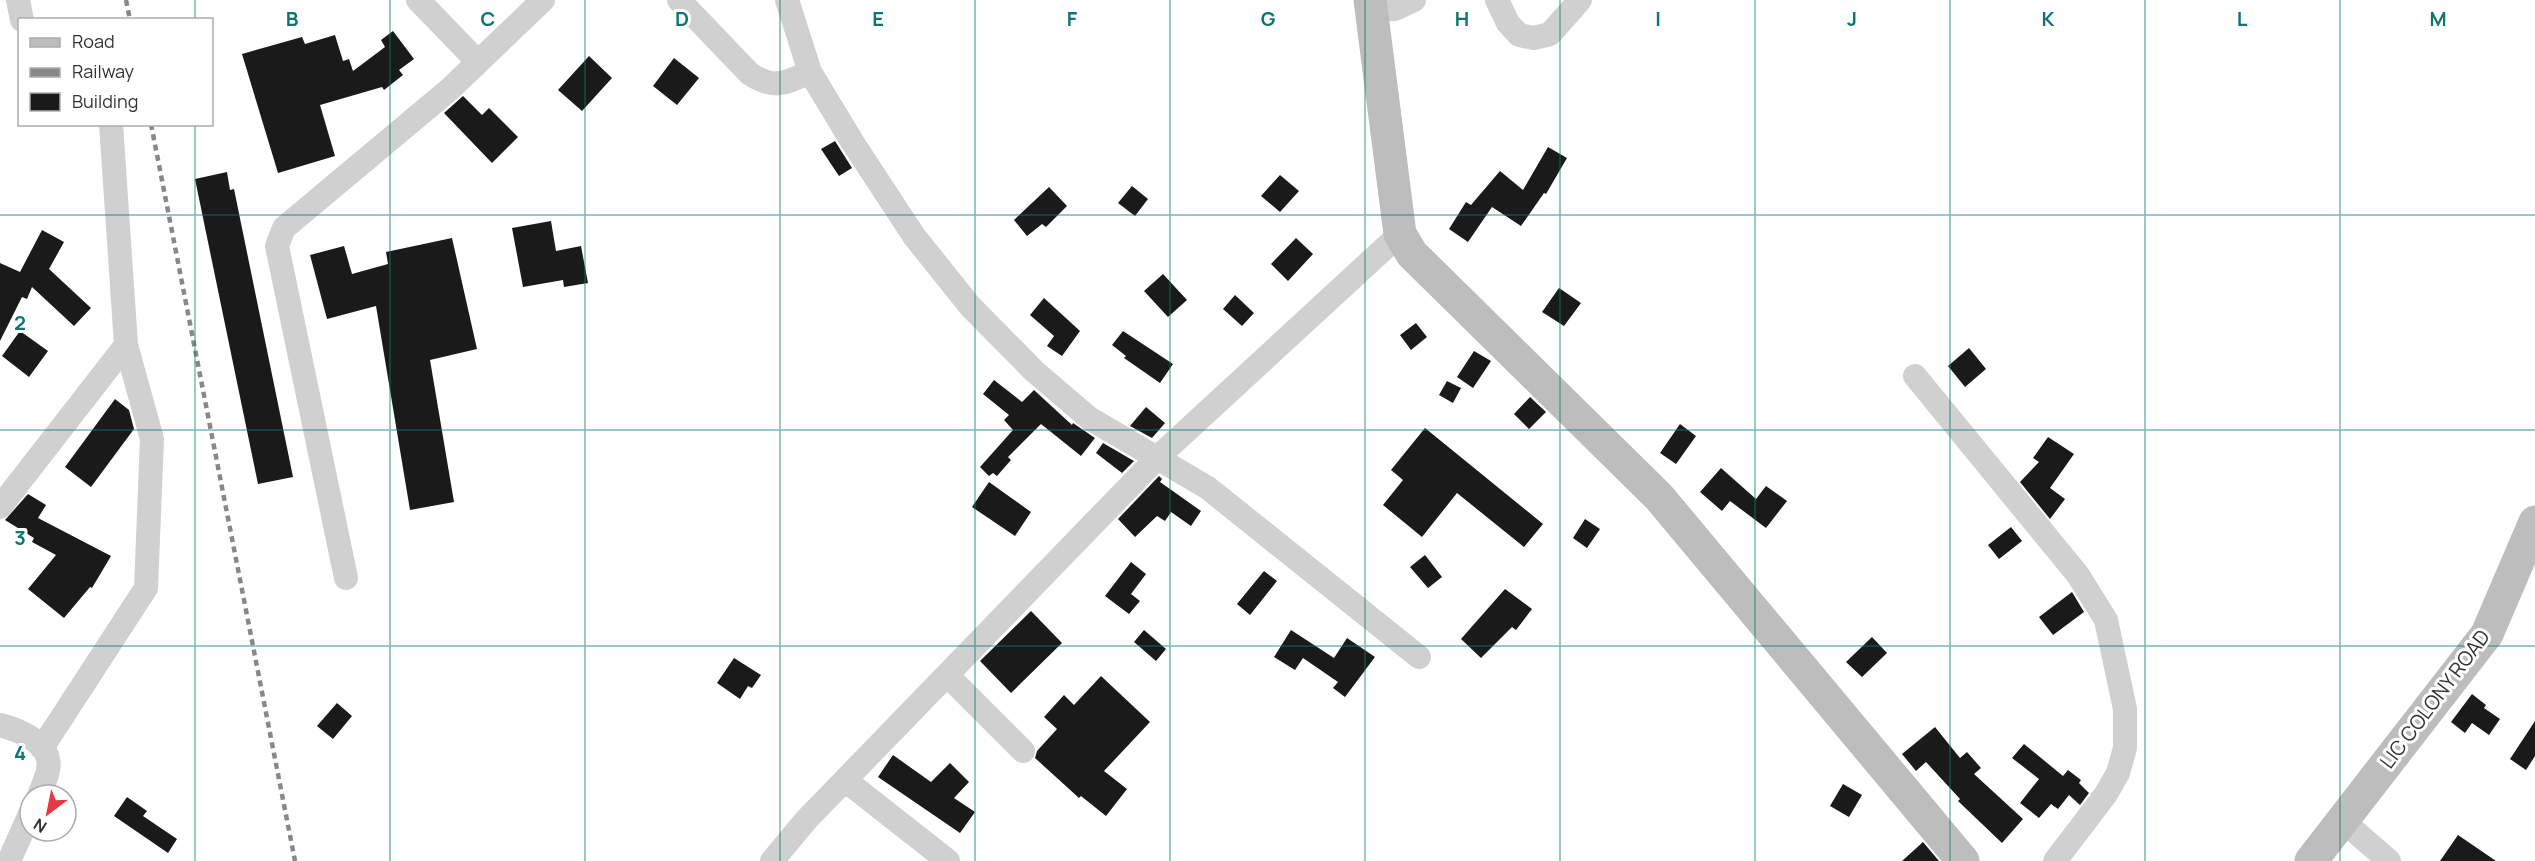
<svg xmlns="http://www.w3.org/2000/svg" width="2535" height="861" font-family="Manrope,sans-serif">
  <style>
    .building { fill: #1a1a1a }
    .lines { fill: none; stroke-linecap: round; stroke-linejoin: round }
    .street { stroke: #d0d0d0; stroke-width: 24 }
    .secondary { stroke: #bdbdbd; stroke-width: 33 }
    .rail { stroke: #888; stroke-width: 4.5; stroke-dasharray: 6 4.5; stroke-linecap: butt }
    .grid { fill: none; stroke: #0f766e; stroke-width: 1.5; stroke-opacity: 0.55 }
    .labels { text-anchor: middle; stroke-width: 6; stroke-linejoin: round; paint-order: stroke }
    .street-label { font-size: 20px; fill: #333; stroke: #fff }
    .grid-label { font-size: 20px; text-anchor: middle; font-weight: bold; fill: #0f766e; stroke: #fff; stroke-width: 6; stroke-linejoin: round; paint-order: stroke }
  </style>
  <rect width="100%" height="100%" fill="#fff"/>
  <path class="building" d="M393,31l21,28 -15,11 4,5 -19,15 -2,-3 -62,18 15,51 -57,17 -36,-119 60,-17 3,7 30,-9 8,26 6,-2 4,12 32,-24 -4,-7z
    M589,56l23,22 -30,33 -24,-21z
    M674,58l25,20 -22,27 -24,-19z
    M463,96l19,19 7,-7 29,29 -26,26 -48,-50z
    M835,141l17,27 -13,8 -18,-27z
    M1548,147l19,11 -21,36 -2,-1 -23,33 -29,-19 -24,35 -19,-13 17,-27 5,3 29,-34 23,19z
    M227,172l3,18 4,-1 59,288 -35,7 -63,-305z
    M1280,175l19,16 -19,21 -19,-16z
    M1132,186l16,13 -13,17 -17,-13z
    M1049,187l18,19 -21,21 -4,-3 -15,12 -13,-16z
    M551,221l5,30 25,-5 7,37 -24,4 -1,-7 -40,7 -11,-59z
    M42,230l22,12 -15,27 42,39 -17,18 -42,-39 -5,12 -5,-2 -22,44v-78l20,9z
    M452,238l25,111 -47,11 24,142 -44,8 -34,-204 -49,13 -17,-64 34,-9 8,28 36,-10 -2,-12z
    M1296,238l17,16 -25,27 -17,-17z
    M1163,274l24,26 -19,17 -24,-26z
    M1559,288l22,15 -17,23 -22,-14z
    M1235,295l19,18 -12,13 -19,-17z
    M1044,298l36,33 -18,25 -15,-10 7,-10 -24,-21z
    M1416,323l11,14 -16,13 -11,-15z
    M20,331l28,20 -19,26 -27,-21z
    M1123,331l50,33 -13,19 -36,-25 2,-2 -14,-11z
    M1969,348l17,21 -21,18 -17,-21z
    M1474,351l17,10 -18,27 -16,-11z
    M994,380l28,22 12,-12 38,35 1,-2 22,15 -14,18 -40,-32 -33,33 3,3 -14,16 -4,-3 -4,3 -9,-9 33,-37 -9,-10 5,-5 -26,-21z
    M1447,381l14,7 -8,15 -14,-8z
    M1530,397l16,15 -17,17 -15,-15z
    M115,399l14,11 5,19 -43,58 -26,-20z
    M1146,407l19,16 -13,15 -22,-12z
    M1680,424l16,12 -20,28 -16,-11z
    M1425,428l118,96 -19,23 -67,-54 -35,44 -39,-32 20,-25 -12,-10z
    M2048,437l26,17 -24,34 15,11 -15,20 -30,-37 19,-20 -6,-4z
    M1103,443l31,18 -12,12 -26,-20z
    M1721,468l35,31 10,-13 21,15 -21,27 -36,-27 -8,10 -22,-19z
    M1159,476l3,3 -2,3 41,29 -10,15 -20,-14 -6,9 -8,-5 -22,21 -17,-18z
    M989,482l42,30 -16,24 -43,-29z
    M28,494l18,11 -8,13 73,38 -19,32 -2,-1 -26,31 -36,-29 28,-34 -24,-13 2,-4 -29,-18z
    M1585,519l15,10 -13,19 -14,-10z
    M2011,527l11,14 -23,18 -11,-14z
    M1425,555l17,22 -14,11 -18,-21z
    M1131,562l15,12 -15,20 9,7 -11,13 -24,-18z
    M1264,571l13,10 -27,34 -13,-11z
    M1505,589l27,20 -16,21 -4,-3 -31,31 -20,-19z
    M2072,592l12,20 -31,23 -14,-18z
    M1031,611l31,32 -51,50 -31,-32z
    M1144,630l22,19 -10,12 -22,-19z
    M1291,630l43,28 13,-20 28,19 -30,40 -12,-9 5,-6 -35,-24 -8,12 -21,-13z
    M1872,637l15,16 -25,24 -16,-15z
    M734,658l27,17 -9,13 -4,-2 -8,13 -23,-16z
    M1101,676l49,46 -46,49 23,18 -21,27 -25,-20 -2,2 -44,-40 2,-7 20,-22 -13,-12 20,-22 10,10z
    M2472,694l14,11 -2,3 16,11 -11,16 -17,-12 -7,10 -14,-11z
    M337,703l15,13 -19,23 -16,-13z
    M2535,721v35l-9,14 -16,-11z
    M1935,727l25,31 7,-6 14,16 -7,6 49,45 -21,24 -44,-42 2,-2 -34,-37 -10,9 -14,-17z
    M2024,744l39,32 5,-6 13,10 -2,3 10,10 -9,12 -11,-10 -11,14 -7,-5 -12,14 -19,-15 19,-24 -27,-21z
    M893,755l38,27 19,-19 19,19 -15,16 21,14 -15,21 -82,-56z
    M1843,784l19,11 -13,22 -19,-11z
    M127,797l20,14 -4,5 34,23 -9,14 -54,-37z
    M2458,835l38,26h-56z
    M1923,842l16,19h-37z"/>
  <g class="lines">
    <path class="street" d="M18,0l4,20
      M418,0l60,62
      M679,0l71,74c25,16 35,9 60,-2
      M787,0l23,72 43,71 61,93 56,70 64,65 55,47 119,70 211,169
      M1497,0l11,23 11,12 15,3 16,-4 30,-34
      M1372,10l23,-1 19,-9
      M1915,376l163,199 28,45 19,89v39l-7,25 -12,21 -51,67
      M0,507l126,-162 -15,-221
      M346,578l-69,-332 7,-18 166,-139 93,-89
      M947,675l76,76
      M0,725c16,4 44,15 48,34 3,11 -5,26 -9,36
      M42,748l104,-160 6,-149 -26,-94
      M2342,820l47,41
      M9,861l21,-47
      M772,861l35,-42 38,-39
      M948,861l-103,-81 313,-323 242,-223"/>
    <path class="secondary" d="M1370,0l30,234 12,20 247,243 304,364
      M2311,861l176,-227 48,-112"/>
    <path class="rail" d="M126,0l4,20
      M151,124l144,737"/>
  </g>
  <path class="grid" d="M195,0v20M390,0v861M585,0v861M780,0v861M975,0v861M1170,0v861M1365,0v861M1560,0v861M1755,0v861M1950,0v861M2145,0v861M2340,0v861M195,124v737M0,215h2535M0,430h2535M0,646h2535"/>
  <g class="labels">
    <g class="street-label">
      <text transform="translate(2435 699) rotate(-53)" y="7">LIC COLONY ROAD</text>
    </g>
  </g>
  <g class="grid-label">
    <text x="292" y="26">B</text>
    <text x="488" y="26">C</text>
    <text x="682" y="26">D</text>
    <text x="878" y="26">E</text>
    <text x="1072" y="26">F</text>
    <text x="1268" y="26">G</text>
    <text x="1462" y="26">H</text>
    <text x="1658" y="26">I</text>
    <text x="1852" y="26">J</text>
    <text x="2048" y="26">K</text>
    <text x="2242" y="26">L</text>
    <text x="2438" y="26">M</text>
    <text x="20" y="330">2</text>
    <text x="20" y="545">3</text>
    <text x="20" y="760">4</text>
  </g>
  <rect x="18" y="18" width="195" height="108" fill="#ffffff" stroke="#adadad" stroke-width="1.5"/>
  <rect x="30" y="38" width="30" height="9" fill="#bdbdbd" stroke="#adadad" stroke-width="1.5"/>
  <text x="72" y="48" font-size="18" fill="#333333">Road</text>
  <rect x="30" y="68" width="30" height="9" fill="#888888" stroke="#adadad" stroke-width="1.5"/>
  <text x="72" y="78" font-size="18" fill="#333333">Railway</text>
  <rect x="30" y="93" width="30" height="18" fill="#1a1a1a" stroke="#adadad" stroke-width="1.5"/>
  <text x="72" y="108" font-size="18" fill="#333333">Building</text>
  <g transform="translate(48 813) rotate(212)"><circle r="28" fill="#ffffff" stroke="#adadad" stroke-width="1.5"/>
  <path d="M0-4.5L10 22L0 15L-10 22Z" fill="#e63946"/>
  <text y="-9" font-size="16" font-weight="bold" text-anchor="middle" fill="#333333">N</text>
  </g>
</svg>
